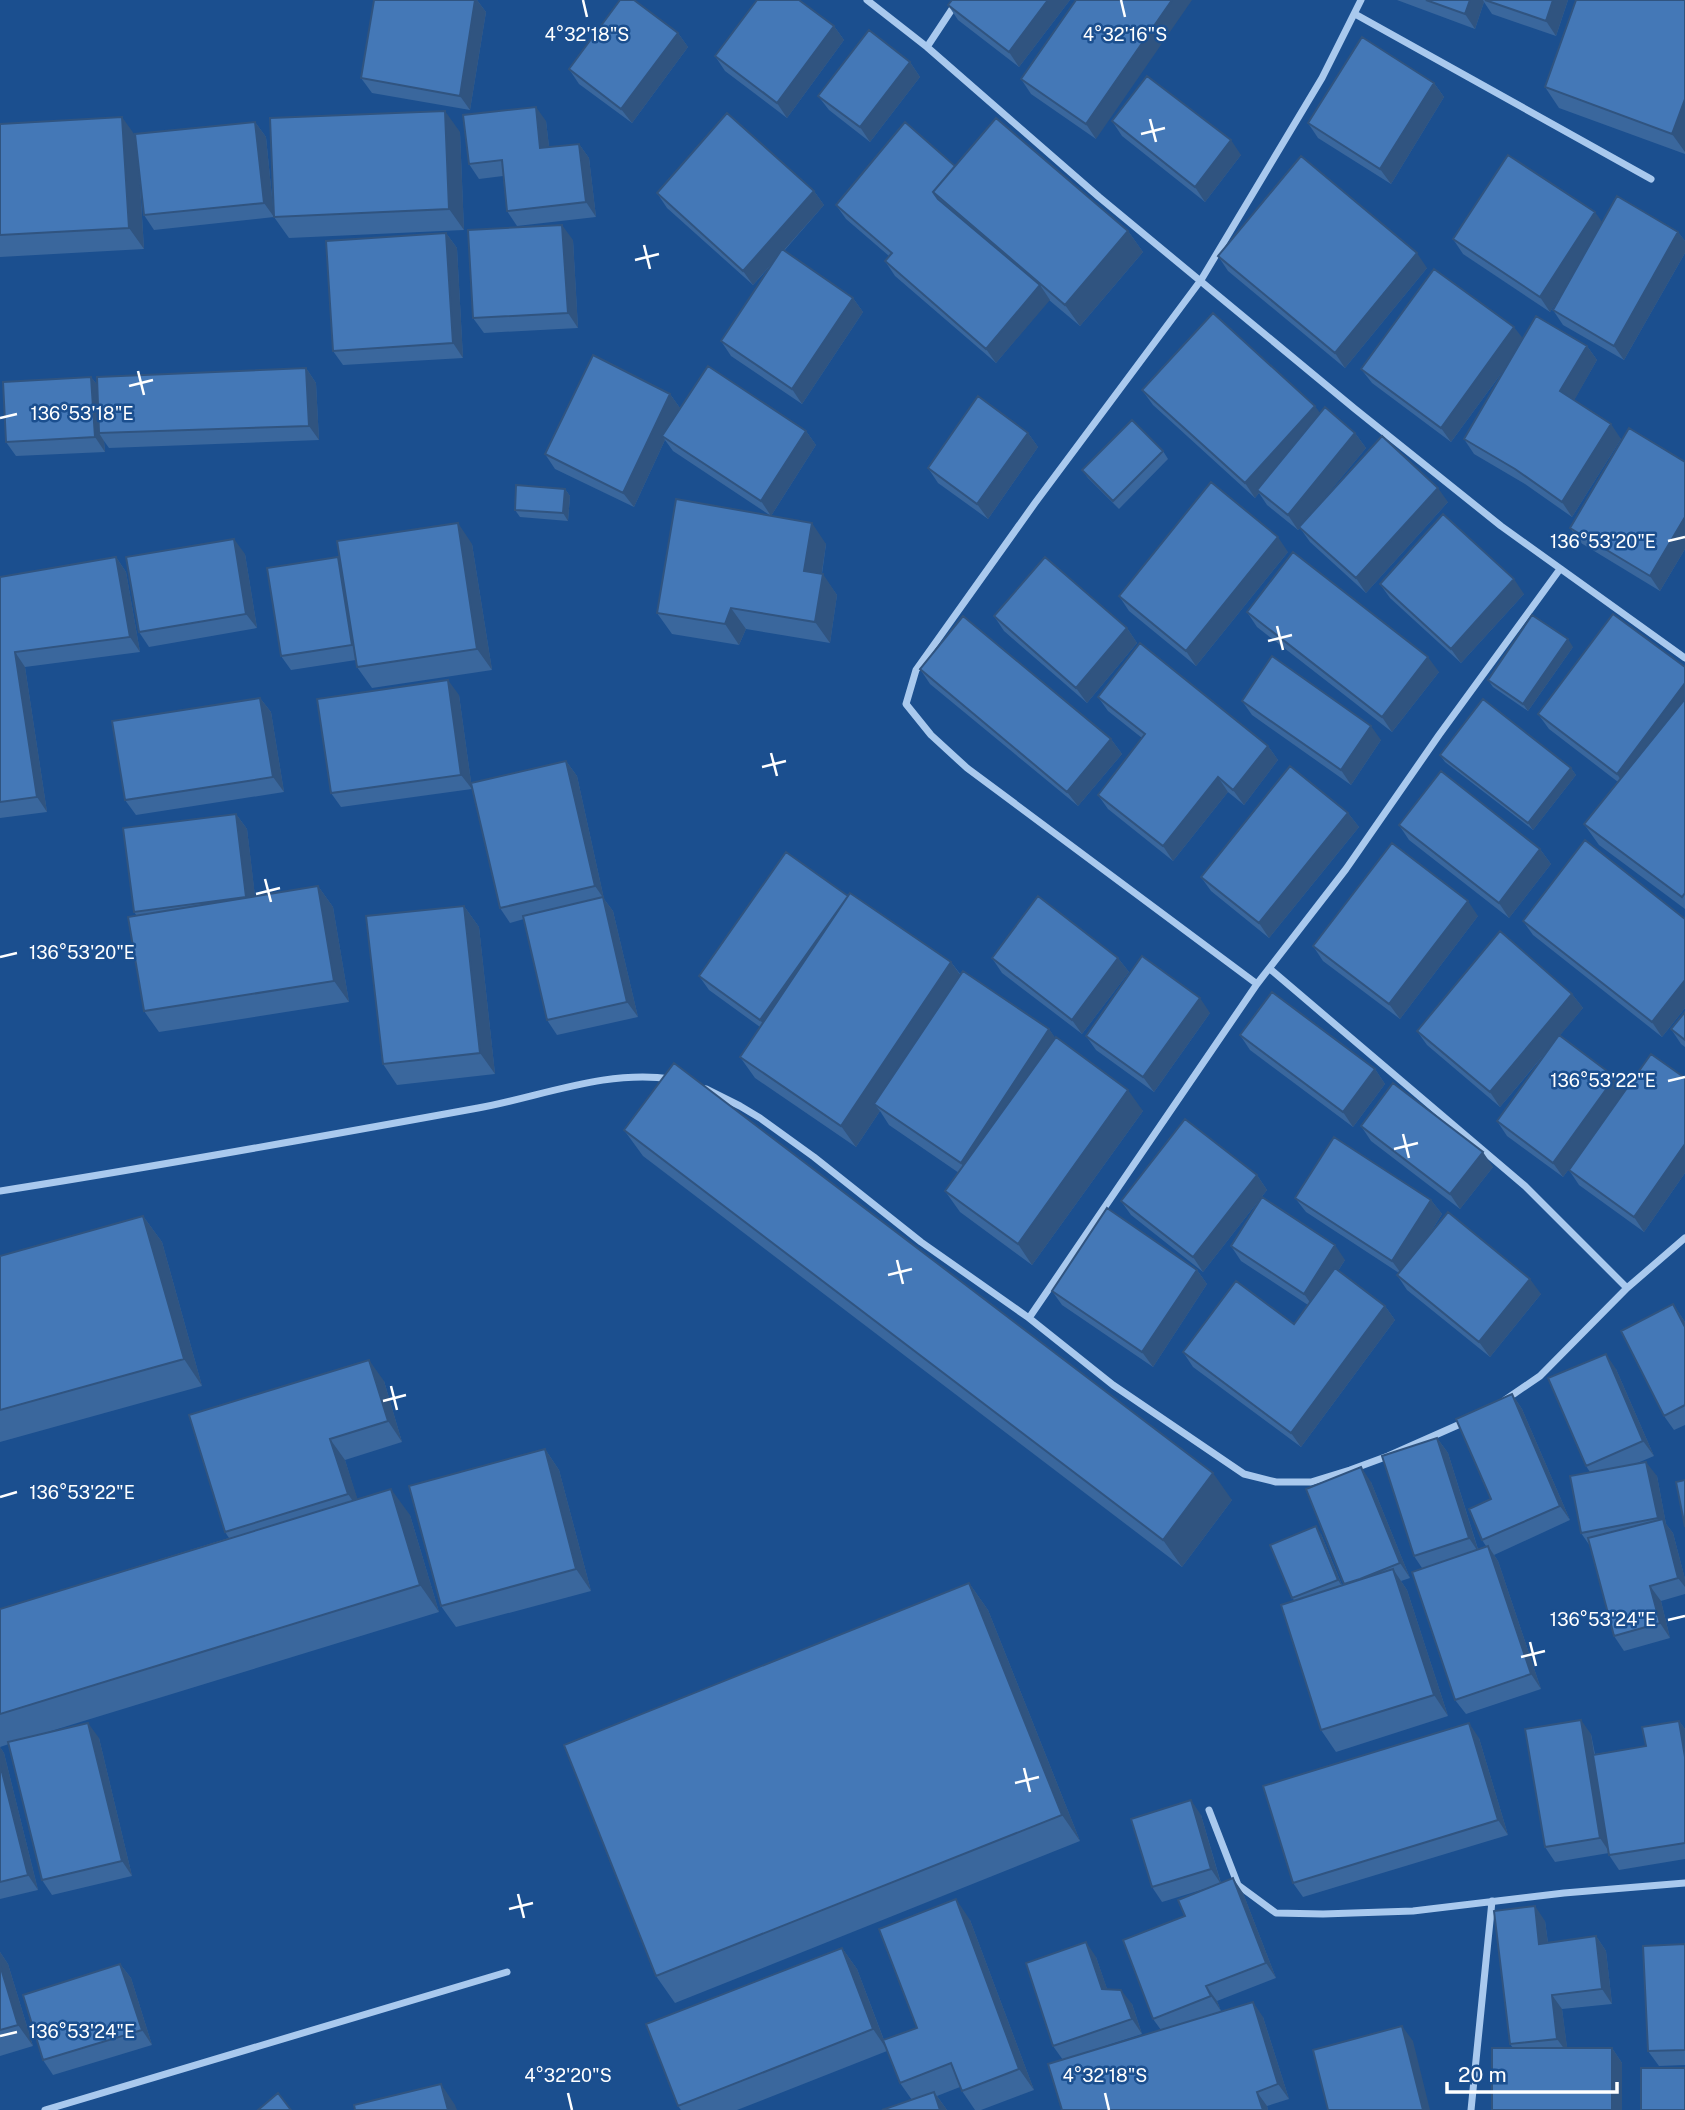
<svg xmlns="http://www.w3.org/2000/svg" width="1685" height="2110" font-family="'Public Sans',sans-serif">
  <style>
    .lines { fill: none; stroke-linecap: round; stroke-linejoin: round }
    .street { stroke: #a9c9ee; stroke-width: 7 }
    .wall { fill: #3a679d }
    .shaded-wall { fill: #305480 }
    .building { fill: #4478b7; stroke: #305480; stroke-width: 2 }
    .ticks { fill: none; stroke: #fff; stroke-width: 2.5 }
    .ticks-label { font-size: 18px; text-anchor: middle; fill: #fff; stroke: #1b4f8f; stroke-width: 5; stroke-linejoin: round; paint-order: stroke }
  </style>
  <rect width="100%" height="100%" fill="#1b4f8f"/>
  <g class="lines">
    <path class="street" d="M867,0l60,47 172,150 256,212 146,117 184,132
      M1355,14l296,165
      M927,47l31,-47
      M1270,969l255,217 102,102
      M1257,984l-290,-216 -36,-33 -25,-31 10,-34 119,-167 166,-223 121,-202 39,-78
      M706,1089l34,17 20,12 54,39 107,85 108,76 84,67 131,89 32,8h35l39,-12 38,-14 79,-35
      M0,1191c160,-25 319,-54 478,-83 62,-11 129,-39 193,-29
      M1029,1318l228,-334 89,-115 93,-134 121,-166
      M1505,1400l35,-24 87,-88 58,-50
      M1209,1810l29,75 38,28 47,1 90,-3 151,-18 121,-10
      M45,2110l462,-138
      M1471,2110l21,-209"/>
  </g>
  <path class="wall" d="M374,0h103l9,12 -16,98 -98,-17 -11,-15z
    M1070,0l-51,67 -61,-47 -10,-15z
    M1076,0l20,139 -65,-45 -10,-15z
    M1397,0h171l-12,36 -64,-22 -8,-12 -9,27z
    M1685,0v154l-126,-46 -14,-21z
    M834,26l10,14 -57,78 -62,-47 -10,-15z
    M678,33l10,14 -56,76 -53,-39 -10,-15z
    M910,62l10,15 -50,65 -41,-32 -11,-14z
    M1434,83l10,14 -53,87 -73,-46 -10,-15z
    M546,121l3,26 30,-3 10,14 7,59 -79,9 -10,-15 -4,-35 -24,3 -10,-15z
    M1112,121l129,34 -36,47 -83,-66z
    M255,122l11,15 8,80 -120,13 -10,-15 -5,-49 5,83 -144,8v-133l135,12z
    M460,132l4,98 -175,8 -15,-21z
    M955,166l173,65 15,21 -63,74 -31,-26 -53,63 -101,-87 -10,-15 4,-5 -43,-37 -10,-14z
    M814,191l10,14 -40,46 69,47 10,14 -61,92 -71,-48 -10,-15 52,-78 -20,22 -86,-77 -10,-15z
    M1603,222l75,10 7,9v12l-61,107 -61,-35 -10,-15 13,-23 -16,25 -87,-58 -10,-15z
    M446,233l11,15 6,110 -120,7 -10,-14z
    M573,240l5,88 -94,5 -11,-15z
    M1218,256l209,12 -82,100 -117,-97z
    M1523,338l64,8 10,14 -23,40 47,39 -49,78 -47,-33 -51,-30 -10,-15 42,-72 -55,75 -79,-59 -11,-14z
    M306,368l10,15 3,57 -210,8 -5,-7 1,11 -89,4 -10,-14 85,-65 7,9z
    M1142,390l178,23 35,20 11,15 -56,67 138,-13 -82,91 -56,-51 -10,-14 -2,2 -31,-25 -8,-12 -4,5 -102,-93z
    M670,394l10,14 126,23 10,14 -45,71 55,28 -4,30 15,21 -7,48 -84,-14 -7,16 -67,-11 -15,-21 114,-97 -98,-65 -8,-11 -31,67 -79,-38 -10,-15z
    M1028,433l10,14 -50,72 -50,-36 -10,-15z
    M1163,451l5,8 -49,50 -31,-31 -6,-8z
    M1685,462v87l-25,42 -79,-48 -11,-15z
    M565,489l5,7 -2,25 -48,-4 -5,-7z
    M472,544l20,126 -120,18 -15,-21 -1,-7 -65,10 -10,-14 60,-95z
    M1288,552l-92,114 -67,-55 -10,-15z
    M245,554l12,74 -108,19 -10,-15z
    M116,557l10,15 14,80 -115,15 22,145 -47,6v-241z
    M1380,584l144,10 -63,69 -71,-65z
    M1247,612l192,60 -47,60 -135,-105z
    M994,616l133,12 10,15 -50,60 -83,-72z
    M1573,647l-45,64 -35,-24 -5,-7z
    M1685,667v242l-86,-64 -15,-21 34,-42 -69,-53 -11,-15z
    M920,669l191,70 11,15 -44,52 -148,-122z
    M459,695l13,94 -131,18 -10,-14z
    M1098,697l170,49 10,14 -34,45 -16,-13 -55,69 -65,-52 -10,-14 44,-57 -34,-27z
    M260,698l11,14 13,80 -148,23 -11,-15z
    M1242,701l139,39 -30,45 -99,-70z
    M1440,755l131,13 5,7 -43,55 -88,-68z
    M566,761l11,15 27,123 9,12 25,106 -81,18 -10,-15 -23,-101 -14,4 -10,-15z
    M1348,813l11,14 -90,111 -58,-47 -10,-14z
    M236,814l11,15 8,68 63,-11 15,21 16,95 -190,30 -15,-21 -7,-95 -3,-4z
    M1399,825l141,24 11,15 -42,54 -100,-78z
    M848,896l103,66 10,13 88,54 6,9 88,73 -111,154 -72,-53 -15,-21 14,-18 -70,-48 -9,-14 -24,36 -101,-69 -15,-21 20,-30 -51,-37 -10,-14z
    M464,906l15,21 16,147 -98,11 -14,-21z
    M1478,916l-78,103 -77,-58 -10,-15z
    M1685,919v89l-23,29 -129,-102 -10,-14z
    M992,958h126l11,14 -47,62 -80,-61z
    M1572,994l11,14 -23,27 55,42 10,14 60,-13v95l-41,59 -65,-47 -10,-15 23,-32 -29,39 -56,-41 -10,-15 57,-78 -54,64 -73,-62 -10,-14z
    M1685,1012v35l-4,-3 -10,-15z
    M1210,1013l-56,79 -58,-42 -10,-14z
    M1240,1035l135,34 10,15 -32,43 -103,-77z
    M1361,1126l132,41 -33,42 -89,-68z
    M624,1130l608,370 -50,67 -539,-411z
    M1257,1175l10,15 -64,82 -72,-57 -10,-14z
    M1295,1198l136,2 11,14 -17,27 116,53 -51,63 -83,-67 -10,-15 2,-2 -93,-61z
    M143,1216l19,26 40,144 -202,56v-186z
    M1231,1246l114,14 -7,11 47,35 10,14 -94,127 -108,-80 -10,-15 111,-28 14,-19 -67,-44z
    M1197,1270l10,14 -54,83 -91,-62 -10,-14z
    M1673,1304l12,18v103l-11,5 -10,-14z
    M1616,1369l38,87 -19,8 22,12 9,48 7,9 12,46v15l-24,7 9,37 -46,13 -10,-15 -24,-90 -9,-13 9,-61 -4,-6z
    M384,1381l18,61 -57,18 12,39 53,16 29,97 -401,123 61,3 33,138 -80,19 -10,-15 -33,-136 -9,3v-138l229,-71 -4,-6z
    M1512,1394l10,15 48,111 -76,35 4,6 43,128 -75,25 -11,-14 -33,-132 -8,-12 23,-118 11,15 30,96 8,-3 -4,-6z
    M545,1449l14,21 32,121 -135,36 -15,-21z
    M1371,1482l39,96 -9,3 6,9 41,126 -112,36 -15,-22 -27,-130 -2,-2 29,-64 21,51 2,-1z
    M969,1583l19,27 92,231 -405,162 -19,-27z
    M1679,1721l6,8v130l-66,11 -10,-15v-2l-54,9 -10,-15 46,-113 4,20 51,-8z
    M1479,1738l29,97 -205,62 -10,-14z
    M0,1747l4,6 34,137 -38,9z
    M1201,1815l20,68 22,10 33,85 -59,23 4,10 -12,5 54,1 26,82 -22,7 1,4h-206l1,-50 -10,-14 43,-89 11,32 25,15 10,30 -65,21 84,-25 -8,-11 32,-103 26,-29 -49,15 -10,-15z
    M970,1920l64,170 -53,20h-6l-13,-19 -2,-4 -23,9 10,14h-65l30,-10 -12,-17 -13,-32 -150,59h-56l-3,-4 164,-158 15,21 27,71 33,-12z
    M1545,1921l3,22 48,-7 10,15 6,53 -50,5 5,39h45l10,15 -109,-15 -3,-4z
    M1685,1944v121l-26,1 -11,-15z
    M0,1952l8,12 25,82 -33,10z
    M120,1964l11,14 21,67 -99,30 -10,-15z"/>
  <path class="shaded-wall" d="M475,0h2l9,12 -16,98 -10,-14z
    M1048,0h22l-51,67 -10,-15z
    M1172,0h20l-96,139 -10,-15z
    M1470,0h13l1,2 -9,27 -10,-15z
    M1553,0h15l-12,36 -10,-15z
    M834,26l10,14 -57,78 -10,-15z
    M678,33l10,14 -56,76 -11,-14z
    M910,62l10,15 -50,65 -10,-15z
    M1434,83l10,14 -53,87 -11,-15z
    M1685,99v53l-13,-18z
    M536,107l10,14 5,42 -11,-15z
    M445,111l15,21 4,98 -15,-21z
    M122,117l15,21 7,111 -15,-21z
    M255,122l11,15 8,80 -10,-14z
    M1231,140l10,15 -36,47 -10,-15z
    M579,144l10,14 7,59 -10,-15z
    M814,191l10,14 -71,80 -10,-14z
    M1595,212l10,14 -55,86 -10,-15z
    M562,225l11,15 5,88 -10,-15z
    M1128,231l15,21 -63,74 -15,-21z
    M1678,232l7,9v12l-61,107 -10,-14z
    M446,233l11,15 6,110 -10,-15z
    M1417,253l10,15 -82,100 -10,-15z
    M1040,285l10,15 -54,63 -10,-14z
    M853,298l10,14 -61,92 -10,-15z
    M1514,327l11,14 -74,101 -10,-14z
    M1587,346l10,14 -26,46 -11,-15z
    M306,368l10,15 3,57 -10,-14z
    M91,377l11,14 -3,42 5,8 1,11 -10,-15z
    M670,394l10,14 -18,28 3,4 -31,67 -11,-14z
    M1315,406l10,14 -68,70 2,3 -4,5 -10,-15z
    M1611,424l10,15 -49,78 -10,-15z
    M806,431l10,14 -45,71 -10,-15z
    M1028,433l10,14 -50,72 -11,-15z
    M1355,433l11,15 -68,82 -10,-15z
    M1438,488l10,14 -82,91 -10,-15z
    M565,489l5,7 -2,25 -5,-8z
    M1685,517v32l-25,42 -10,-15z
    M458,523l14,21 20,126 -15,-21z
    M812,523l14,21 -7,48 -15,-21z
    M1278,537l10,15 -92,114 -10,-15z
    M234,539l11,15 12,74 -11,-14z
    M116,557l10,15 14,80 -10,-15z
    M338,557l10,15 14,87 -10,-14z
    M823,574l14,21 -7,48 -15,-21z
    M1514,579l10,15 -63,69 -10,-14z
    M731,608l15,21 -7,16 -14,-21z
    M1127,628l10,15 -50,60 -11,-15z
    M1568,639l5,8 -45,64 -5,-7z
    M15,652l10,15 22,145 -10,-15z
    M1428,657l11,15 -47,60 -10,-15z
    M448,680l11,15 13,94 -11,-14z
    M1685,683v28l-58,78 -10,-15z
    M260,698l11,14 13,80 -11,-15z
    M1371,726l10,14 -30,45 -10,-15z
    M1111,739l11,15 -44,52 -11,-14z
    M1268,746l10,14 -34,45 -11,-15z
    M566,761l11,15 27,123 9,12 25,106 -11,-15 -23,-103 -9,-13z
    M1571,768l5,7 -43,55 -5,-7z
    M1218,777l10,15 -55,69 -10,-15z
    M1348,813l11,14 -90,111 -10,-15z
    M236,814l11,15 10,83 -11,-15z
    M1540,849l11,15 -42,54 -10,-15z
    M318,886l15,21 16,95 -15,-21z
    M848,896l-77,138 -11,-14z
    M1468,901l10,15 -78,103 -11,-15z
    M464,906l15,21 16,147 -15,-21z
    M1118,958l11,14 -47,62 -10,-14z
    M951,962l15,21 -92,121 6,7 -24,36 -15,-21z
    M1685,980v28l-23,29 -10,-15z
    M1572,994l11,14 -83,99 -10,-15z
    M1200,998l10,15 -56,79 -11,-15z
    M1049,1029l15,21 -89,134 -14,-21z
    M1375,1069l10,15 -32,43 -10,-15z
    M1615,1077l11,15 -63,85 -10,-14z
    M1128,1090l15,21 -111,154 -14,-21z
    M1685,1144v29l-41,59 -10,-15z
    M1483,1152l10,15 -33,42 -10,-15z
    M1257,1175l10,15 -64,82 -10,-15z
    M1431,1200l11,14 -39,62 -11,-15z
    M143,1216l19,26 40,144 -18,-27z
    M1335,1245l10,15 -31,48 -10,-14z
    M1197,1270l10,14 -54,83 -11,-15z
    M1530,1279l11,15 -51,63 -11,-15z
    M1673,1304l12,18v5z
    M1385,1306l10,14 -94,127 -10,-14z
    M1606,1354l10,15 38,87 -11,-15z
    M369,1360l15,21 18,61 -14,-21z
    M1512,1394l10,15 48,111 -10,-14z
    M1437,1438l11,15 31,100 -10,-15z
    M330,1439l15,21 18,56 -15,-22z
    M545,1449l14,21 32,121 -15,-22z
    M1646,1462l11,14 9,48 7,9 12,46v8l-7,-9 -13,-49 -7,-11z
    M1361,1467l10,15 39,96 -10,-15z
    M1213,1473l19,27 -50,67 -19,-27z
    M391,1489l19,26 29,97 -19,-27z
    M1316,1526l5,8 22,54 -5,-8z
    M1488,1546l10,15 43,128 -10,-15z
    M1393,1569l14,21 41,126 -14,-21z
    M969,1583l19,27 92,231 -18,-26z
    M1650,1586l11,15 9,37 -10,-15z
    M1581,1720l10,14 19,119 -10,-15z
    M1679,1721l6,8v28z
    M88,1723l11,15 33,138 -10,-15z
    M1469,1723l10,15 29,97 -10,-15z
    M0,1747l4,6 34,137 -10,-15 -28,-111z
    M1191,1800l10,15 20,69 -10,-15z
    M1233,1878l10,15 33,85 -10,-15z
    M956,1899l14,21 64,170 -15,-21z
    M1535,1906l10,15 5,37 -11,-14z
    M1596,1936l10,15 6,53 -10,-15z
    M1086,1942l10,15 16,46 -10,-14z
    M842,1948l15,21 31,82 -15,-22z
    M0,1952l8,12 25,82 -15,-21 -18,-60z
    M120,1964l11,14 21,67 -10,-15z
    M1206,1986l11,15 4,10 -10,-15z
    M1121,1990l11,14 10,30 -10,-15z
    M1552,1995l10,14 6,45 -11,-15z
    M1253,2002l10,15 26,82 -11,-15z
    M1402,2026l11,15 17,69h-7z
    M1612,2048l10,15v47h-10z
    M441,2084l14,21 2,5h-9z
    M934,2092l13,18h-7z
    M1257,2092l10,14 1,4h-5z"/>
  <path class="building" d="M374,0h101l-15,96 -99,-18z
    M620,0h14l44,33 -57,76 -52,-40z
    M757,0h42l35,26 -57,77 -62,-47z
    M952,0h96l-39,52 -61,-47z
    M1076,0h96l-86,124 -65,-45z
    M1426,0h44l-5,14z
    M1485,0h68l-7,21z
    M1576,0h109v99l-13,35 -127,-47z
    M869,30l41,32 -50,65 -42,-31z
    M1362,37l72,46 -54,86 -72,-46z
    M1147,76l84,64 -36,47 -83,-66z
    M536,107l4,41 39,-4 7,58 -79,9 -5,-51 -33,4 -6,-49z
    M445,111l4,98 -175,8 -4,-99z
    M727,113l87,78 -71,80 -86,-78z
    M122,117l7,111 -129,7v-111z
    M996,118l132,113 -63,74 -132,-113z
    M255,122l9,81 -120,12 -9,-81z
    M905,122l50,44 -22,26 5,7 102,86 -54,64 -101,-88 7,-8 -56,-48z
    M1508,155l87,57 -55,85 -87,-58z
    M1301,156l116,97 -82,100 -117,-97z
    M1617,196l61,36 -64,114 -61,-36z
    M562,225l6,88 -95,5 -5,-88z
    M446,233l7,110 -120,8 -7,-110z
    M782,249l71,49 -61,91 -71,-48z
    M1434,269l80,58 -73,101 -80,-59z
    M1213,313l102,93 -70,77 -103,-93z
    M1536,316l51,30 -27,45 51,33 -49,78 -47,-33 -51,-30z
    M593,355l77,39 -47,99 -78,-39z
    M708,366l98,65 -45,70 -99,-65z
    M306,368l3,58 -210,7 -2,-56z
    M91,377l4,60 -89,5 -3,-60z
    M978,396l50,37 -51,71 -49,-36z
    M1325,407l30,26 -67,82 -31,-25z
    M1132,420l31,31 -50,50 -31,-31z
    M1629,428l56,34v55l-35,59 -80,-48z
    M1382,436l56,52 -82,90 -57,-51z
    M1211,482l67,55 -92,114 -67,-55z
    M516,485l49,4 -2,24 -48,-3z
    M676,499l136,24 -8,48 19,3 -8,48 -84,-14 -6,16 -68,-11z
    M1443,514l71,65 -63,70 -71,-65z
    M458,523l19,126 -120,18 -20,-126z
    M234,539l12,75 -107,18 -13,-75z
    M1293,552l135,105 -46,60 -135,-105z
    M116,557l14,80 -115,15 22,145 -37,5v-225z
    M338,557l14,88 -71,11 -14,-88z
    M1045,557l82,71 -51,60 -82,-72z
    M1613,614l72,53v16l-68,91 -79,-60z
    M1532,615l36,24 -45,65 -35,-24z
    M963,616l148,123 -44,53 -147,-123z
    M1140,643l128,103 -35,44 -15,-13 -55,69 -65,-51 47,-61 -47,-37z
    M1272,656l99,70 -30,44 -99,-69z
    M448,680l13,95 -130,18 -14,-94z
    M260,698l13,79 -148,23 -13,-79z
    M1483,699l88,69 -43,55 -88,-68z
    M1685,699v194l-3,4 -98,-73z
    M566,761l29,125 -95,22 -29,-125z
    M1290,766l58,47 -89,110 -58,-46z
    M1441,771l99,78 -41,54 -100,-78z
    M236,814l10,83 -112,15 -11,-84z
    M1585,840l100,79v61l-33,42 -129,-101z
    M1392,843l76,58 -79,103 -76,-58z
    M786,852l62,44 -88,124 -61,-44z
    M318,886l16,95 -190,30 -16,-94z
    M850,893l101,69 -110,164 -101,-69z
    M1038,896l80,62 -46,62 -80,-62z
    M603,897l24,105 -80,18 -24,-104z
    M464,906l16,147 -97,11 -17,-148z
    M1500,931l72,63 -82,98 -73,-61z
    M1142,956l58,42 -57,79 -57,-41z
    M963,971l86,58 -88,134 -87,-59z
    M1272,992l103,77 -32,43 -103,-77z
    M1685,1012v28l-14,-11z
    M1559,1035l56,42 -62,86 -56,-42z
    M1056,1037l72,53 -110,154 -73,-53z
    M1651,1054l34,24v66l-51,73 -65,-47z
    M674,1063l539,410 -50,67 -539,-410z
    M1393,1083l90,69 -33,42 -89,-68z
    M1185,1119l72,56 -64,82 -72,-56z
    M1334,1137l97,63 -39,61 -97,-63z
    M1262,1197l73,48 -31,49 -73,-48z
    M1107,1208l90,62 -55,82 -90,-61z
    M1448,1212l82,67 -51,63 -82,-67z
    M143,1216l41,143 -184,51v-154z
    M1335,1268l50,38 -94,127 -108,-81 53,-71 58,43z
    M1673,1304l12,23v78l-21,11 -43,-85z
    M1606,1354l37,87 -57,25 -38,-88z
    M369,1360l19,61 -58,18 18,55 -123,38 -36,-117z
    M1512,1394l48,112 -78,34 -13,-31 22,-10 -35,-80z
    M1437,1438l32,100 -55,18 -32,-100z
    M545,1449l31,120 -135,37 -32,-120z
    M1646,1462l12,56 -77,15 -11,-57z
    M1361,1467l39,96 -40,16 -16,5 -38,-95z
    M1685,1480v47l-9,-45z
    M391,1489l29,96 -420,129v-105z
    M1663,1519l15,59 -28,8 10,37 -46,13 -26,-98z
    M1316,1526l22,54 -46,18 -22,-53z
    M1488,1546l43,128 -76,26 -43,-128z
    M1393,1569l41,126 -113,35 -40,-125z
    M969,1583l93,232 -406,161 -92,-231z
    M1581,1720l19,118 -55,9 -20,-118z
    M1679,1721l6,36v86l-76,12 -16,-100 53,-9 -4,-19z
    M88,1723l34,138 -80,19 -34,-138z
    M1469,1723l29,97 -205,63 -30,-97z
    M0,1764l28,111 -28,7z
    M1191,1800l20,69 -59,18 -21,-68z
    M1233,1878l33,85 -60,23 5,10 -58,23 -30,-79 62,-24 -7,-16z
    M956,1899l63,170 -57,22 -11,-28 -51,20 -17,-43 34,-12 -38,-99z
    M1535,1906l4,38 57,-8 6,53 -50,6 5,44 -47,5 -16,-133z
    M1086,1942l16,47 19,1 11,29 -79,27 -27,-83z
    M1685,1944v106l-37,1 -5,-105z
    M842,1948l31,81 -195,77 -32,-82z
    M120,1964l22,66 -99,30 -20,-65z
    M0,1965l18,60 -18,5z
    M1253,2002l25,82 -21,8 6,18h-201l-14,-46z
    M1402,2026l21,84h-95l-15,-60z
    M1492,2048h120v62h-120z
    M1641,2068h44v42h-44z
    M441,2084l7,26h-93l-1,-5z
    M934,2092l6,18h-58z
    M278,2093l13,17h-33z"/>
  <path class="ticks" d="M583,0l4,17M1121,0l4,17M1150,119l6,23M1141,134l24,-6M644,245l6,24M635,260l24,-6M138,371l6,24M129,386l24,-6M0,418l17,-4M1668,541l17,-4M1277,626l6,24M1268,641l24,-6M771,753l6,23M762,767l24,-6M265,879l6,23M256,894l24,-6M0,957l17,-4M1668,1081l17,-4M1403,1134l6,24M1394,1149l24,-6M897,1260l6,24M888,1275l24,-6M391,1386l6,24M383,1401l23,-6M0,1497l17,-5M1668,1620l17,-4M1530,1642l6,24M1521,1657l24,-6M1024,1768l6,24M1015,1783l24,-6M518,1894l6,24M509,1909l24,-6M0,2036l17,-4M568,2093l4,17M1105,2093l4,17"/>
  <g class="ticks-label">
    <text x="587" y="41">4°32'18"S</text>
    <text x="1125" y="41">4°32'16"S</text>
    <text x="82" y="420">136°53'18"E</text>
    <text x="1603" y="548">136°53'20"E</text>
    <text x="82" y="959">136°53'20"E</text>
    <text x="1603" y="1087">136°53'22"E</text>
    <text x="82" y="1499">136°53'22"E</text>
    <text x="1603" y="1626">136°53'24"E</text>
    <text x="82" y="2038">136°53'24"E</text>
    <text x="568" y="2082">4°32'20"S</text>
    <text x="1105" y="2082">4°32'18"S</text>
  </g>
  <path d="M1447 2082v10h170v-10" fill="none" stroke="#ffffff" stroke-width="3.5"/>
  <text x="1458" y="2082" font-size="21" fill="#ffffff" stroke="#1b4f8f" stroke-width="5" paint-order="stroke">20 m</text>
</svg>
